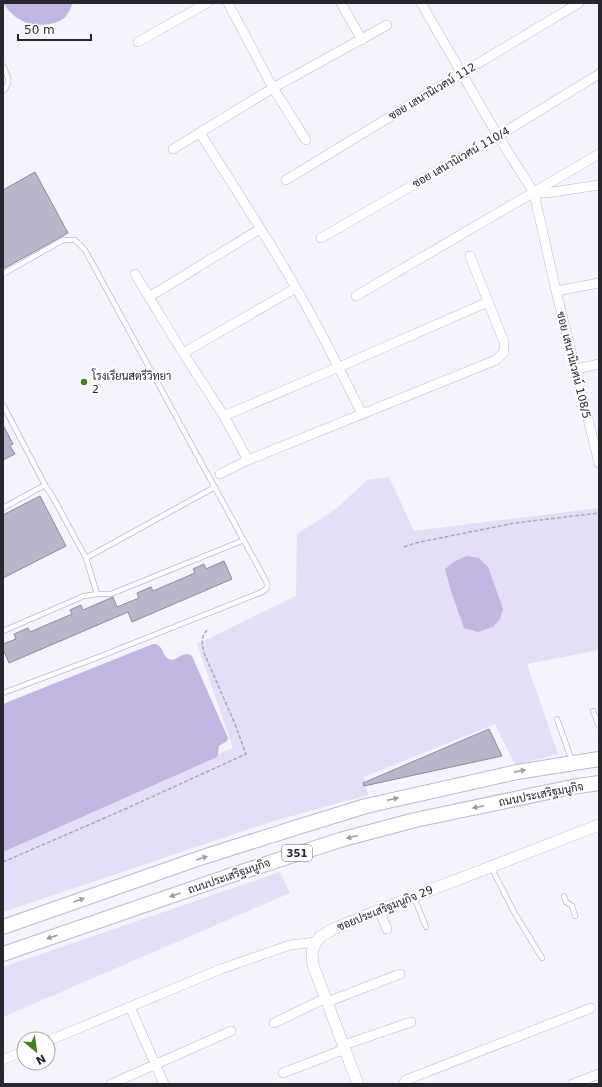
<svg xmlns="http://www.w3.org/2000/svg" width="602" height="1087" font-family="'DejaVu Sans',Sarabun,sans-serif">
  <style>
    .green { fill: #e4def8 }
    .water { fill: #c1b5e1 }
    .building { fill: #bab5ca; stroke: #8e899d }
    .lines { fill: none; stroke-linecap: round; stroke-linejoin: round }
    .service-casing { stroke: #beb8ce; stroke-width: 6 }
    .minor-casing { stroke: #beb8ce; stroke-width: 10 }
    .tertiary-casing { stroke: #beb8ce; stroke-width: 12 }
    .primary-casing { stroke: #beb8ce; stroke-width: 16 }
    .path { stroke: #a9a7b0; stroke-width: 1.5; stroke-dasharray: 4 2; stroke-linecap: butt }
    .service { stroke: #fff; stroke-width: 4.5 }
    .minor { stroke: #fff; stroke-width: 9 }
    .tertiary { stroke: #fff; stroke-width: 11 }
    .primary { stroke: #fff; stroke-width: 14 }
    .oneway { fill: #9e9da1 }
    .poi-dot { fill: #498019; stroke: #fff; stroke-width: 1.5 }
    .labels { text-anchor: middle; stroke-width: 4; stroke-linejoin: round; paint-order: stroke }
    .shield { fill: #fff; stroke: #68666d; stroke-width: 1 }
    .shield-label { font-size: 10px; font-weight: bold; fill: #27252e }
    .street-label { font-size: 11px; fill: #27252e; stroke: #fff }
    .poi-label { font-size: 11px; fill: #27252e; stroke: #fff; text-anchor: start }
  </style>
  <rect width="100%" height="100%" fill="#f5f3fc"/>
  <path class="green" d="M389,477l25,54 185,-23v142l-72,14 31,90 -43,11 -20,-41 -131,53 4,18 -94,26 -271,91v-70l230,-94 -36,-104 99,-48 1,-62 39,-25 31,-29z
    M280,872l10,21 -287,124v-50z"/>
  <path class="water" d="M3,3h70c-3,6 -5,12 -10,16 -10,7 -32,8 -42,1 -8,-4 -13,-10 -18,-17z
    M467,556l12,2 9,9 15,42 -3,10 -7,8 -15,5 -14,-4 -13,-37 -6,-22 10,-8z
    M153,644c11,0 8,11 16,15 8,4 14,-10 23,-3l36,82 -1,3 -8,5 -1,8 -1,3 -214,95v-148z"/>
  <path class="building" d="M35,172l33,61 -65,36v-79z
    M3,425l10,19 -3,2 5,8 -12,6z
    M40,496l26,50 -63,32v-63z
    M224,561l8,18 -100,43 -4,-10 -119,51 -6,-14v-5l13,-5 -2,-5 14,-6 2,4 42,-18 -2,-4 11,-5 2,5 30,-13 4,10 22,-9 -2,-5 14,-6 2,4 42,-18 -2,-4 11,-5 2,5z
    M489,729l13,27 -138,30 -1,-3z"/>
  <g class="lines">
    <g class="service-casing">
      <path id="service" d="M3,66c5,11 9,16 0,25
        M3,274l60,-34h12l10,10 181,331c3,5 1,8 -4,11l-166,66 -93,35
        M3,405l42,80 -42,23
        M45,485l10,16 31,57
        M97,594l-11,-36 129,-71
        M3,631l81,-35 13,-2h14l133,-54
        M593,711l6,15
        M557,719l15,42
        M491,867l23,45 28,46
        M564,896l2,6 6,4 3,10
        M414,897l12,30"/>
    </g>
    <g class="minor-casing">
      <path id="minor" d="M228,3l45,85 33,52
        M341,3l21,37
        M421,3l77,133 36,57 22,98 43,172
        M138,42l69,-39
        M200,133c32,51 66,102 96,155 24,41 45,84 66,126
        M173,149l100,-61 114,-63
        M286,180l176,-107 117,-70
        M534,193h12l53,-8
        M321,238l177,-102 101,-62
        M135,274l48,79 41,63 24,44
        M556,291l43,-8
        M356,296l243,-142
        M149,297l111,-68
        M183,353l113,-65
        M576,369l23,-5
        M224,416l115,-49 149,-65
        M220,474l28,-14 248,-100 8,-8v-10l-34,-86
        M379,910l8,19
        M327,1002l73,-28
        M130,1007l34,77
        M274,1023l52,-25
        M48,1041l173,-72 69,-24 26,-3
        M344,1045l67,-23
        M3,1060l21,-9
        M283,1073l62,-24
        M111,1084l120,-53
        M403,1084l3,-4 185,-72
        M573,1084l26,-10"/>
    </g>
    <g class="tertiary-casing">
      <path id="tertiary" d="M358,1084l-45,-119 -1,-13 4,-10 4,-5 13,-8 46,-19 220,-85"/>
    </g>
    <g class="primary-casing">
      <path id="primary" d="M3,927l200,-70 95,-30 68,-21 151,-34 82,-13
        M3,954l226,-78 111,-36 75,-20 157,-33 27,-4"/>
    </g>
    <path class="path" d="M404,547l11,-4 100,-20 84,-10
      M3,862l120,-52 123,-56 -11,-30 -31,-71c-2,-11 -4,-14 3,-23"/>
    <use href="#service" class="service"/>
    <use href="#minor" class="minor"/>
    <use href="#tertiary" class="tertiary"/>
    <use href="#primary" class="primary"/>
  </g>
  <defs><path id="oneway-solid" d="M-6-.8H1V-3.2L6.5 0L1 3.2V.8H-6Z"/></defs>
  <g class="oneway">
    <use href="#oneway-solid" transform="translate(520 771) rotate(-11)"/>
    <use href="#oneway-solid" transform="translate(393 799) rotate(-13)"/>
    <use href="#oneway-solid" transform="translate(478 807) rotate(168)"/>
    <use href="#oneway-solid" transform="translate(352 837) rotate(165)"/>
    <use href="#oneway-solid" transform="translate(202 858) rotate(-19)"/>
    <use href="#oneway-solid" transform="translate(175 895) rotate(161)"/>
    <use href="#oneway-solid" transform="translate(79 900) rotate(-19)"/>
    <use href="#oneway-solid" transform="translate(52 937) rotate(162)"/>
  </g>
  <circle class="poi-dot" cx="84" cy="382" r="4"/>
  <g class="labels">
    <rect class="shield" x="282" y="845" width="30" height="16" rx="3"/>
    <g class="shield-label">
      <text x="297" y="857">351</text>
    </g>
    <g class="street-label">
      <text transform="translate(432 91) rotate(-31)" y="4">ซอย เสนานิเวศน์ 112</text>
      <text transform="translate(461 157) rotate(-30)" y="4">ซอย เสนานิเวศน์ 110/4</text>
      <text transform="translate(574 365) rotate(76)" y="4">ซอย เสนานิเวศน์ 108/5</text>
      <text transform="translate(541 794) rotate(-11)" y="4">ถนนประเสริฐมนูกิจ</text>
      <text transform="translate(229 876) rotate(-19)" y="4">ถนนประเสริฐมนูกิจ</text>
      <text transform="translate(385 908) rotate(-22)" y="4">ซอยประเสริฐมนูกิจ 29</text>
    </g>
    <g class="poi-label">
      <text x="92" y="380">โรงเรียนสตรีวิทยา<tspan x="92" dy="13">2</tspan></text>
    </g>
  </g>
  <rect width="602" height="1087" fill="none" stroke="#27252e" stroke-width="8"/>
  <g transform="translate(36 1051) rotate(151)"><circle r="19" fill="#ffffff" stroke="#a9a8ab"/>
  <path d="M0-3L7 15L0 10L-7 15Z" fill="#498019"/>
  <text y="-6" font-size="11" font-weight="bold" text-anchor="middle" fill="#27252e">N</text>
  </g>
  <path d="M18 34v6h73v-6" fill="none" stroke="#27252e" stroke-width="2"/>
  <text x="24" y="34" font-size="12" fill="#27252e" stroke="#ffffff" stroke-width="3" paint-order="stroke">50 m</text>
</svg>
